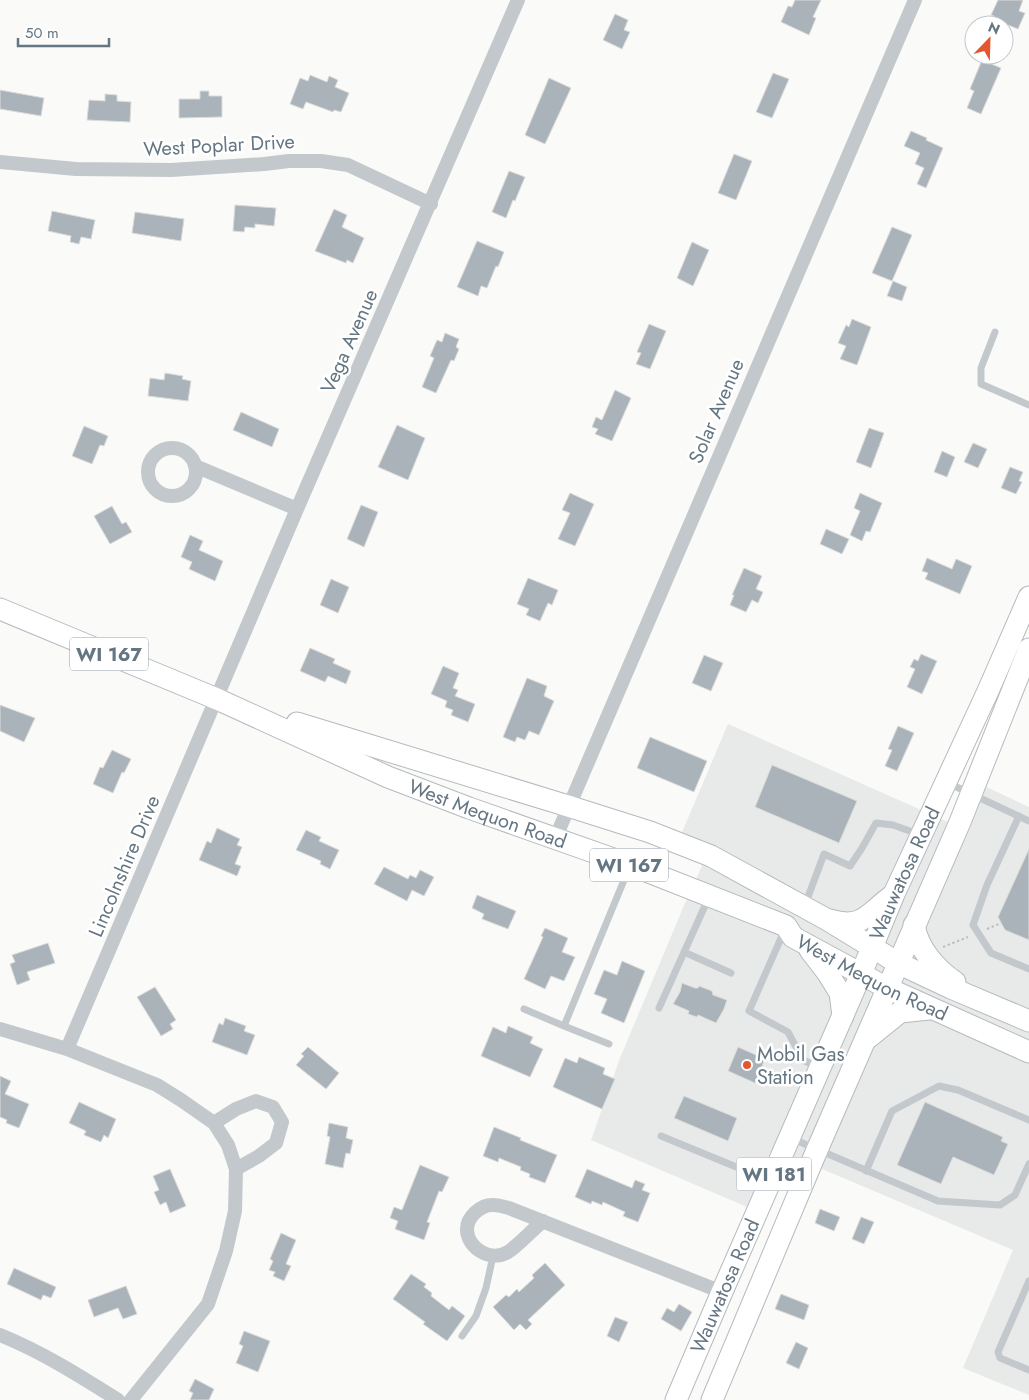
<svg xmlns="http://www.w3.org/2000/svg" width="1029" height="1400" font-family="Jost,sans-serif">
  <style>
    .built { fill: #e8e9e9 }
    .building { fill: #aab3b9; stroke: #dcdcda }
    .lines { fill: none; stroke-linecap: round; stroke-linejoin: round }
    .primary-casing { stroke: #b5babe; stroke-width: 23 }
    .path { stroke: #bbbfc2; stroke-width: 2; stroke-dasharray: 2.5 2.5; stroke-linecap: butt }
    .lane { stroke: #c3c8cc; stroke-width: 7 }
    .street { stroke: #c3c8cc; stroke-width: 14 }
    .primary { stroke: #fff; stroke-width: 21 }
    .poi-dot { fill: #e4572e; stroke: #fff; stroke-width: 2 }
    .labels { text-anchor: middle; stroke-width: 5; stroke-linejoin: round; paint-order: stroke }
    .shield { fill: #fff; stroke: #939fa8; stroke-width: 1 }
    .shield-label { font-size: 19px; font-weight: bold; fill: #657683 }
    .street-label { font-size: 20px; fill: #657683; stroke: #fff }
    .poi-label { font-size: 20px; fill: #657683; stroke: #fff; text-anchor: start }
  </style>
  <rect width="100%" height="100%" fill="#fafaf8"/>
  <path class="built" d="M728,724l238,106 16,-45 47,22v588l-66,-27 50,-118 -191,-81 -52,-17 -23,55 -156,-67 29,-82 68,-162 22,-47 -30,-12z"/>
  <path class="building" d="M795,0h26l-8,17 3,1 -7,17 -28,-13 7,-16 4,1z
    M998,0h25l-4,11 6,2 -7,16 -10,-4h-18l4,-9 -3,-1z
    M615,14l13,6 -4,10 6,2 -8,17 -19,-9z
    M982,60l19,8 -20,46 -14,-6 7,-17 -4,-2z
    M773,73l16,6 -17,39 -16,-6z
    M310,75l17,7 2,-6 9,4 -3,7 14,6 -8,19 -7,-2 -1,2 -27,-10 -3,7 -13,-5 10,-26 8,3z
    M549,78l22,10 -26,56 -20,-9z
    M0,90l44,8 -3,18 -41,-7z
    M200,91h9v5h13v21l-43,1v-19h21z
    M105,94l12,1v6l14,1 -1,20 -43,-2 2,-20 16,1z
    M911,131l16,7 -1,2 17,8 -17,40 -9,-4 7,-16 -9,-4 5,-11 -16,-7z
    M734,154l18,7 -16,39 -18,-7z
    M509,171l16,6 -10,24 -2,-1 -7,18 -14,-6z
    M235,205l41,3 -2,18 -19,-2v4l-10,-1 -1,5 -11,-1z
    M334,209l13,6 -5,12 22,11 -11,25 -6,-3 -1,3 -31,-12z
    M52,211l43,9 -4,19 -10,-2 -2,7 -9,-2 1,-6 -23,-5z
    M135,212l49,7 -3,22 -49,-8z
    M892,227l20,8 -20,46 -20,-8z
    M477,241l27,11 -6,15 -2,-1 -9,22 -6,-2 -3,10 -21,-9z
    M692,242l17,8 -16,36 -16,-8z
    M893,281l14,6 -5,14 -15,-5z
    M852,319l19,8 -14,38 -17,-6 6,-13 -8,-3 8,-18 3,2z
    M649,324l17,7 -16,38 -14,-5 5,-11 -4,-1z
    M445,333l14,6 -3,8 3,2 -5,12 -3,-1 -15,33 -14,-6 12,-29 -4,-2 7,-16 5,2z
    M165,373l18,3 -1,3 9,2 -3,20 -40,-5 2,-18 14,2z
    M615,390l16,8 -19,43 -17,-7 3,-5 -6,-2 4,-10 6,3z
    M241,412l38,17 -7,18 -39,-17z
    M397,425l28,13 -17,42 -30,-13z
    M84,426l24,10 -4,10 -4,-1 -8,19 -20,-8z
    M869,428l15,5 -13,35 -15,-6z
    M973,443l14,6 -9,19 -14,-6z
    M942,451l13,6 -8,20 -13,-5z
    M1010,467l13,5 -4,9 3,1 -6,12 -15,-6z
    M570,493l24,11 -19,42 -17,-7 12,-26 -8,-3z
    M860,493l22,10 -12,29 -4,-1 -4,10 -12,-6 10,-24 -6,-3z
    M361,505l17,7 -14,35 -17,-8z
    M112,506l10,18 4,-2 6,10 -22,12 -16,-28z
    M826,529l23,10 -7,15 -22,-10z
    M190,535l13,6 -4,9 24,11 -8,20 -26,-12 3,-7 -11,-5z
    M927,558l25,11 4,-10 16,7 -12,28 -35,-15 3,-6 -6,-2z
    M744,568l18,8 -6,13 7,3 -5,11 -6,-3 -6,12 -16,-7 4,-10h-2z
    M528,578l30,12 -6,15 -4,-2 -8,18 -14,-6 3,-6 -12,-5z
    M331,579l18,8 -11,26 -18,-8z
    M310,648l25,11 -2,4 18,8 -5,13 -18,-8 -3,6 -25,-11z
    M921,654l16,7 -15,33 -15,-7 8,-18 -5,-2 4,-8 4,2z
    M704,655l19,8 -12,28 -19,-8z
    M443,666l16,7 -6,15 5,2 -3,6 20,8 -7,18 -17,-7 2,-5 -8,-3 2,-6 -16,-7z
    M527,678l20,8 -3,10 10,5 -15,34 -10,-4 -4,9 -8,-3 -2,5 -12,-5z
    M0,705l35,13 -11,24 -24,-11z
    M898,726l16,7 -17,38 -12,-5 7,-16 -4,-1z
    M650,737l57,24 -13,31 -57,-24z
    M112,750l19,9 -7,14 -2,-1 -9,21 -20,-9 7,-17 3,1z
    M772,765l85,36 -18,42 -84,-36z
    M217,828l23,11 -3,6 5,2 -7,17 6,2 -4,10 -38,-16 8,-19 4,2z
    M306,830l15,7 -2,4 20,9 -9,19 -10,-5 1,-3 -25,-11z
    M1029,849v91l-24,-10 -7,-13z
    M384,867l24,12 2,-4 6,3 4,-8 14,7 -10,19 -12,-6 -5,11 -33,-17z
    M477,895l39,16 -8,18 -26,-10 2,-5 -12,-6z
    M545,928l23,10 -6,14 13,5 -11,24 -13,-5 -6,13 -21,-10 19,-42 -2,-1z
    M48,943l7,20 -28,9 3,8 -13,5 -7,-21 5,-2 -3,-7z
    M622,961l23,10 -21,52 -23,-10 6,-14 -13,-5 10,-24 13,5z
    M682,983l13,5h3l1,-2 13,5 1,4 14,5 -3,9 -8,14 -18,-8 -1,2 -9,-3 1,-3 -16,-7 7,-12z
    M155,987l21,33 -6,4 3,5 -12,7 -24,-39z
    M225,1018l21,8 -2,5 11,4 -8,20 -35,-13 7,-19 4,2z
    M508,1026l25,11 -3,6 13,6 -13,28 -49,-21 12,-29 13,6z
    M308,1047l31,26 -13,16 -30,-24 8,-9 -3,-2z
    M738,1047l27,12 -10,24 -27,-12z
    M579,1057l26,11 -2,6 12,5 -13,30 -49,-22 12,-29 12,5z
    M0,1076l11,5 -6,13 24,10 -10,24 -13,-5 1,-3 -7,-3z
    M684,1096l53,22 -9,23 -54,-23z
    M79,1102l37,17 -8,19 -4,-3 -3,7 -17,-7 2,-4 -17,-8z
    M925,1102l78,35 -2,4 7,3 -14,31 -41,-18 -12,27 -44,-19z
    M329,1123l19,4 -2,11 7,2 -3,14 -4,-1 -3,15 -18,-4 5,-27 -3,-1z
    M494,1127l27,11 -1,2 37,15 -12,28 -16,-6 1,-3 -10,-4 1,-3 -22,-9 -1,4 -15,-6z
    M420,1165l29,12 -7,15 -3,-1 -12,31 3,1 -6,17 -29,-11 3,-8 -8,-3 4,-11 8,3z
    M170,1169l16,37 -16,7 -4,-11 -6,3 -6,-13 5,-2 -6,-14z
    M587,1169l45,19 3,-8 10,4 -3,6 8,3 -12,29 -15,-6 2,-4 -22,-10 -1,3 -10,-4 -1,3 -16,-7z
    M820,1209l20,8 -6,14 -19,-8z
    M861,1217l13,5 -10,22 -12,-5z
    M281,1233l15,7 -10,24 5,2 -7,15 -11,-5 2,-4 -6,-2 4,-9 -3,-2z
    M545,1263l20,22 -37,35 4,4 -6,6 -6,-6 -6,6 -21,-23 13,-12 3,2 8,-8 2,3 15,-14 -2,-3z
    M14,1268l42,19 -5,11 -8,-3 -2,5 -34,-16z
    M411,1274l15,10 -2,3 8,6 -1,3 18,14 3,-4 13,10 -18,25 -24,-17 2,-2 -32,-23z
    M126,1286l11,28 -14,5 -5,-11 -24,9 -6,-17z
    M781,1294l28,11 -5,15 -29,-11z
    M679,1304l13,8 -11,19 -20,-12 6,-11 7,4z
    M615,1317l13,5 -9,20 -12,-6z
    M244,1331l26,10 -12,31 -22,-9 7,-17 -4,-2z
    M796,1342l12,6 -9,21 -13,-6z
    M195,1379l19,10 -5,11h-19l3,-7 -4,-2z"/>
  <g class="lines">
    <g class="primary-casing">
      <g id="primary">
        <path id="s1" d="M0,609l217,90 171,78 81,31 167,59 150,59 7,11 94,51 142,64"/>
        <path d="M297,723l271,83 82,26 61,24 115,63 72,44 53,25 78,33"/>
        <path d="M830,920c33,10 38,-7 62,-24"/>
        <path d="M914,925c4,24 22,44 41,57"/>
        <path d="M810,950l17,22 13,21 3,23"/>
        <path d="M869,1037l31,-25 29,-3"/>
        <path id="s2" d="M676,1400l46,-108 139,-318 33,-80 94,-203 41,-94"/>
        <path d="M712,1400l105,-250 143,-328 69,-173"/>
      </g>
    </g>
    <path class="path" d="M987,929l14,-6
      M943,947l25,-10"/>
    <path class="lane" d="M995,332l-14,36v16l48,21
      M948,783l81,38
      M1019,816l-32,69 -14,40 18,28 38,16
      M805,905l19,-51 26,12 12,-18 14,-25 17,2 25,9
      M785,929l-36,82 39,21 15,28 14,7
      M684,952l47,21
      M659,1008l49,-109
      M524,1009l40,17
      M609,1044l-45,-18 65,-158
      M661,1136l107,44
      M793,1139l145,62 62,4 15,-10 14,-31
      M866,1171l26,-60 47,-25 19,4 71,30
      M1029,1281l-31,71 2,6 29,12
      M462,1336l14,-20 10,-28 7,-32"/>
    <path class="street" d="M0,162l76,7 95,1 93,-6 25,-3h32l27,4 83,39
      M148 472a24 24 0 1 1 48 0a24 24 0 1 1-48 0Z
      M195,466l102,43
      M555,839l360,-839
      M0,1029l67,20 90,36 24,15 33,23 14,22 8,24 -1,42 -9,40 -18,53 -77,96
      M67,1049l230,-540 221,-509
      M214,1123l22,-14 20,-8 17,6 9,15 -6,21 -17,13 -23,13
      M543,1221c-12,10 -23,23 -35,31 -16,10 -39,-2 -41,-21 -1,-14 14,-27 27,-26 5,0 10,2 15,3l213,84
      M0,1335c42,17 80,41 118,65"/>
    <use href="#primary" class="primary"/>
  </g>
  <circle class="poi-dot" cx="747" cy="1065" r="5"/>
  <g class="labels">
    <g class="shield">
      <rect x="70" y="637.5" width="78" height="33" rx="4"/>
      <rect x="590" y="848.5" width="78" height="33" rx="4"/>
      <rect x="736.5" y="1157.5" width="75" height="33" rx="4"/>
    </g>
    <g class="shield-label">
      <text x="109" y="661">WI 167</text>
      <text x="629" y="872">WI 167</text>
      <text x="774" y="1181">WI 181</text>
    </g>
    <g class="street-label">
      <text transform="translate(219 145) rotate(-3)" y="7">West Poplar Drive</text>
      <text transform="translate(349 341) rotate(-66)" y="7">Vega Avenue</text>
      <text transform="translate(716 411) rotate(-67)" y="7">Solar Avenue</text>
      <text dy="7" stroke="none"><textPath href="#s1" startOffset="529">West Mequon Road</textPath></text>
      <text transform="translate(124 866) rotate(-67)" y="7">Lincolnshire Drive</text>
      <text dy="7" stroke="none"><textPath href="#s2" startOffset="574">Wauwatosa Road</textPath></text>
      <text dy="7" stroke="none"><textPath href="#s1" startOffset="950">West Mequon Road</textPath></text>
      <text dy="7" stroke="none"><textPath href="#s2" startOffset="124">Wauwatosa Road</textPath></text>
    </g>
    <g class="poi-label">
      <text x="757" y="1061">Mobil Gas<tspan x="757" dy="23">Station</tspan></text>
    </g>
  </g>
  <g transform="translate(989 40) rotate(23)"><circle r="24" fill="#ffffff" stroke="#c1c8cd"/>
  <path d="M0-4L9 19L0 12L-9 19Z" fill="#e4572e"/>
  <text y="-8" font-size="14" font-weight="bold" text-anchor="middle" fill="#657683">N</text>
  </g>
  <path d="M18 38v8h91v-8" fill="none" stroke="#657683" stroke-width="2.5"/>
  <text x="25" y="38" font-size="15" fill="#657683" stroke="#ffffff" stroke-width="4" paint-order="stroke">50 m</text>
</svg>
